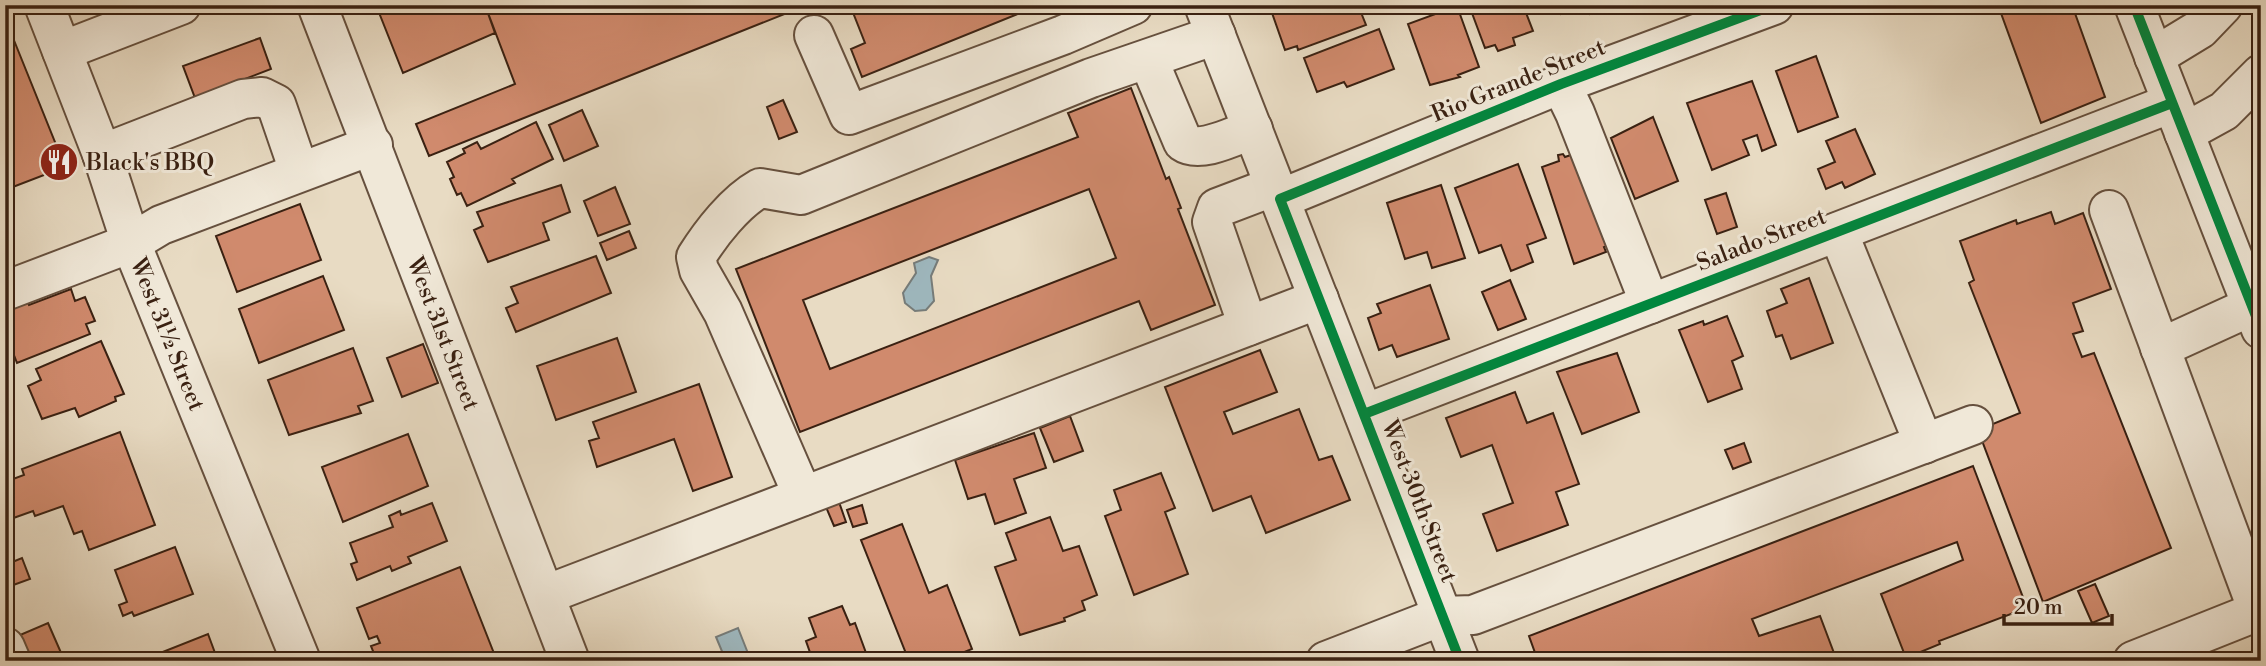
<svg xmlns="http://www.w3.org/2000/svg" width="2266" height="666" font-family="'Libre Bodoni',serif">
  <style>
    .water { fill: #9eb8bf; stroke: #767c7a; stroke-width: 2 }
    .building { fill: #d08a6d; stroke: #3a2112; stroke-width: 2; fill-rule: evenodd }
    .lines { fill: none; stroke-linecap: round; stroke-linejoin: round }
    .minor-casing { stroke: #66503e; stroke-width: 42 }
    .minor { stroke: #f0e8d8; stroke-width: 38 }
    .cycleway-casing { stroke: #f0e8d8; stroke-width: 15 }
    .cycleway { stroke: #00873e; stroke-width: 10 }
    .labels { text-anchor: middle; stroke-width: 6; stroke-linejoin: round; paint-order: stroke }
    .street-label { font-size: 23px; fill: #3a2112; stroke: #f0e8d8 }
    .poi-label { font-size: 23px; fill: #3a2112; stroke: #f0e8d8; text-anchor: start }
  </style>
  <rect width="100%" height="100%" fill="#e8dbc3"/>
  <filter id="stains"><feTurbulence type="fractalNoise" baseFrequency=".00286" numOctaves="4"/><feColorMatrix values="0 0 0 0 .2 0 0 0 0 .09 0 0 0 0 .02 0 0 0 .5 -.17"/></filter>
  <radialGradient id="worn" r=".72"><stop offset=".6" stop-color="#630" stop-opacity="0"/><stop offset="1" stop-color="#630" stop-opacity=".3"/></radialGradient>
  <path class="water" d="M929,257l9,3 -7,16 3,25 -8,9 -11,1 -10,-8 -2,-10 13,-20 -2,-10z
    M738,628l13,33h-25l-10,-24z"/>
  <path class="building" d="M376,5h109l10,28 -92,40z
    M485,5h322l-378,151 -13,-32 99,-40z
    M863,5h177l-178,72 -11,-28 14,-6 -13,-33z
    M1358,5l8,20 -68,25 -1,-4 -12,4 -14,-40 11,-5z
    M1469,5h54l10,26 -20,7 2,7 -17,6 -3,-6 -10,3z
    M1549,5h35l-23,9 -2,-5 -8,3z
    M1588,5h15l1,4 -14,5z
    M1998,5h74l33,92 -64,26z
    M1457,6l22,61 -21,8 2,2 -30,8 -22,-61z
    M5,18l60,149 -60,23z
    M1379,29l15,40 -47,18 -3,-5 -27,10 -13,-34z
    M260,38l11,31 -76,29 -12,-32z
    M1816,56l22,61 -40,15 -22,-61z
    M1752,81l24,64 -14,6 -5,-16 -14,5 6,15 -37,15 -25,-67z
    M1131,88l35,91 3,-2 12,31 -3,1 37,96 -64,25 -12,-29 -339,131 -64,-163 342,-132 -10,-24zM1089,189l27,69 -286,111 -27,-69z
    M783,100l14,32 -18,7 -12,-32z
    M582,110l16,36 -34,15 -15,-36z
    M1653,117l25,64 -43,18 -24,-61z
    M536,122l17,37 -41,20 3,4 -48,23 -6,-13 -4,2 -4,-9 -3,-7 4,-2 -7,-15 18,-9 -2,-4 14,-7 4,7z
    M1855,129l20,45 -30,14 -3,-6 -16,7 -8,-20 17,-7 -9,-21z
    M1588,149l33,92 -17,6 2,5 -32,12 -32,-97 17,-6 -1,-6 5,-1 2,3z
    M1518,164l28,74 -19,7 6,17 -22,9 -10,-26 -22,8 -24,-65z
    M561,185l9,27 -27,11 6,17 -61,22 -14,-32 9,-4 -6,-14z
    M1441,185l24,73 -33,10 -5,-16 -22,7 -18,-56z
    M615,187l15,37 -32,12 -14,-35z
    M1726,193l11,34 -20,7 -12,-34z
    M300,204l21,56 -84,32 -21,-56z
    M2051,212l4,12 28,-11 28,76 -38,14 10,28 -10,3 9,23 12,-4 77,195 -128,54 -65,-172 42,-17 -51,-130 5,-3 -14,-39 56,-21 1,4z
    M629,231l7,17 -29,12 -7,-17z
    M596,256l15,37 -95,39 -10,-24 12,-5 -7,-16z
    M323,276l21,54 -85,33 -20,-54z
    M1809,278l24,65 -42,16 -9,-24 -6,2 -9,-26 20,-8 -6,-14z
    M1510,280l16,39 -28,11 -16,-38z
    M1430,285l19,54 -52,18 -5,-12 -13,5 -11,-32 13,-5 -4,-9z
    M71,289l4,12 10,-4 10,24 -9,3 4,10 -73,29 -5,-13 -7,3v-29l6,-2 -5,-13 21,-9 2,5z
    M1727,316l16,40 -11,5 10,28 -34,13 -29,-72 24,-9 1,4z
    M617,338l19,54 -80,28 -19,-54z
    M101,341l23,53 -9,3 1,4 -37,16 -4,-9 -33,11 -14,-33 13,-6 -5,-11z
    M423,344l15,39 -36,14 -15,-39z
    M353,348l20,53 -15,5 3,7 -72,22 -21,-55z
    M1260,350l17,42 -53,20 9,22 66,-25 20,51 13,-4 18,44 -84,33 -15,-37 -38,15 -48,-124z
    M1617,353l22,59 -57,22 -25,-62z
    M699,384l33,93 -39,14 -19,-52 -77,28 -8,-26 10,-3 -6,-16z
    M1515,392l12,31 26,-10 26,71 -23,8 12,33 -71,26 -14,-37 30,-11 -21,-58 -31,12 -15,-39z
    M1070,416l13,35 -29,11 -14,-34z
    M120,432l35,93 -66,25 -7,-19 -8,3 -11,-28 -28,10 -2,-5 -28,10v-39l19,-7 -2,-6z
    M1034,433l12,35 -32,11 12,34 -31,11 -10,-30 -17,5 -13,-39z
    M408,434l20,52 -85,36 -21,-55z
    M1744,443l7,19 -18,7 -8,-19z
    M1973,466l54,142 -88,33 1,3 -34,14 -25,-64 82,-34 -6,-18 -205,77 7,17 61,-20 17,45h-299l-9,-25z
    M1161,473l14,35 -10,4 23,62 -54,21 -29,-79 16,-6 -7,-20z
    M839,502l7,20 -12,4 -8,-19z
    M432,503l15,38 -39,16 3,6 -19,8 -2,-5 -33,14 -6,-16 6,-2 -7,-19 43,-16 -4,-11 11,-5 1,4z
    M862,505l5,18 -14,4 -6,-17z
    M1050,517l13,34 16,-5 18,49 -15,6 3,9 -21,8 1,3 -45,14 -25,-68 21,-7 -10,-27z
    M902,524l27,69 18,-8 25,64 -30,12h-33l-48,-121z
    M175,547l18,47 -59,22 -2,-4 -9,4 -4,-11 8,-3 -12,-32z
    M22,558l8,21 -25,9v-23z
    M460,567l37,94h-120l-6,-15 9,-3 -3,-7 -8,3 -12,-31z
    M2095,584l14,32 -17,7 -14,-32z
    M842,606l8,19 5,-2 14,38h-56l-7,-20 10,-4 -7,-19z
    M48,623l14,32 -14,6h-17l-11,-26z
    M208,634l10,27h-78z"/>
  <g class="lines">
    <g class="minor-casing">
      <g id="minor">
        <path d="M44,5l58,149 29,89 170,418"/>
        <path id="s1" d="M317,5l253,656"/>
        <path d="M1204,5l256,656"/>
        <path d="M2134,5l127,324"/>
        <path d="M814,35l35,80 214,-80 70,-30"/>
        <path d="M62,51l119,-46"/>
        <path d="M2154,57l46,-28 23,-24"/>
        <path d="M1148,59l35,83c17,12 51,-6 70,-13"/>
        <path d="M1561,84l14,29 75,191"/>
        <path d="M2184,133l40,-22 37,-37"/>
        <path d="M102,154l141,-55 19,-2 14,7 23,67"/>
        <path d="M1280,199l281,-115 213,-79"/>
        <path d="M2109,210l149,401"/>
        <path d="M1838,232l86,212"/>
        <path d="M5,291l126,-48 30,-18 212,-80"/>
        <path d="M1248,326l-36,-104 5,-14 58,-22"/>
        <path d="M2160,348l92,-42"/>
        <path d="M1364,414l808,-311"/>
        <path d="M803,496l-80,-184 -24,-42 -3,-13c15,-24 39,-55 64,-69l41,7 290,-117 125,-43"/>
        <path d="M545,595l774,-296"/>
        <path d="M5,647l6,14"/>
        <path d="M1326,661l116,-45 31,-1 500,-190"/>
        <path d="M2133,661l128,-51"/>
      </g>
    </g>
    <use href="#minor" class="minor"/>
    <g class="cycleway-casing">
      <path id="cycleway" d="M2134,5l127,324
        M1364,414l808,-311
        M1460,661l-180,-462 281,-115 213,-79"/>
    </g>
    <use href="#cycleway" class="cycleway"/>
  </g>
  <defs>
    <g id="restaurant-disc" transform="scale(2.0125)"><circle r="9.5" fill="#8f2418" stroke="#f0e8d8"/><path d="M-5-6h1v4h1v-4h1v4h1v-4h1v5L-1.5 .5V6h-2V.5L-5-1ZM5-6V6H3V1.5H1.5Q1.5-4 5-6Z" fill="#fff"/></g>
  </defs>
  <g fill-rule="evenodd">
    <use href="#restaurant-disc" x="59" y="162"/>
  </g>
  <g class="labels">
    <g class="street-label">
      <text transform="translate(1518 80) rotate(-22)" y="8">Rio Grande Street</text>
      <text transform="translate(1761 239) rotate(-21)" y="8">Salado Street</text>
      <text dy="8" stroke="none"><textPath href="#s1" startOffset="352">West 31st Street</textPath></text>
      <text transform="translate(168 334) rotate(68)" y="8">West 31½ Street</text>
      <text transform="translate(1420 501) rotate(69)" y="8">West 30th Street</text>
    </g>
    <g class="poi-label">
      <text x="86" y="170">Black's BBQ</text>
    </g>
  </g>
  <rect width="2266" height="666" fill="none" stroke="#e8dbc3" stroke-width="28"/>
  <rect x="7" y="7" width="2252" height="652" fill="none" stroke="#3a2112" stroke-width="3.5"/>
  <rect x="14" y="14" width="2238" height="638" fill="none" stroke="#3a2112" stroke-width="2"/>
  <path d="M2004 614v10h108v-10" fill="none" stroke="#3a2112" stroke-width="3.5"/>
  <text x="2014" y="614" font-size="21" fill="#3a2112" stroke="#f0e8d8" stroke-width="5" paint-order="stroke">20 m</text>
  <rect width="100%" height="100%" filter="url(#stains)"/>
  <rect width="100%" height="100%" fill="url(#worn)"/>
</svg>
